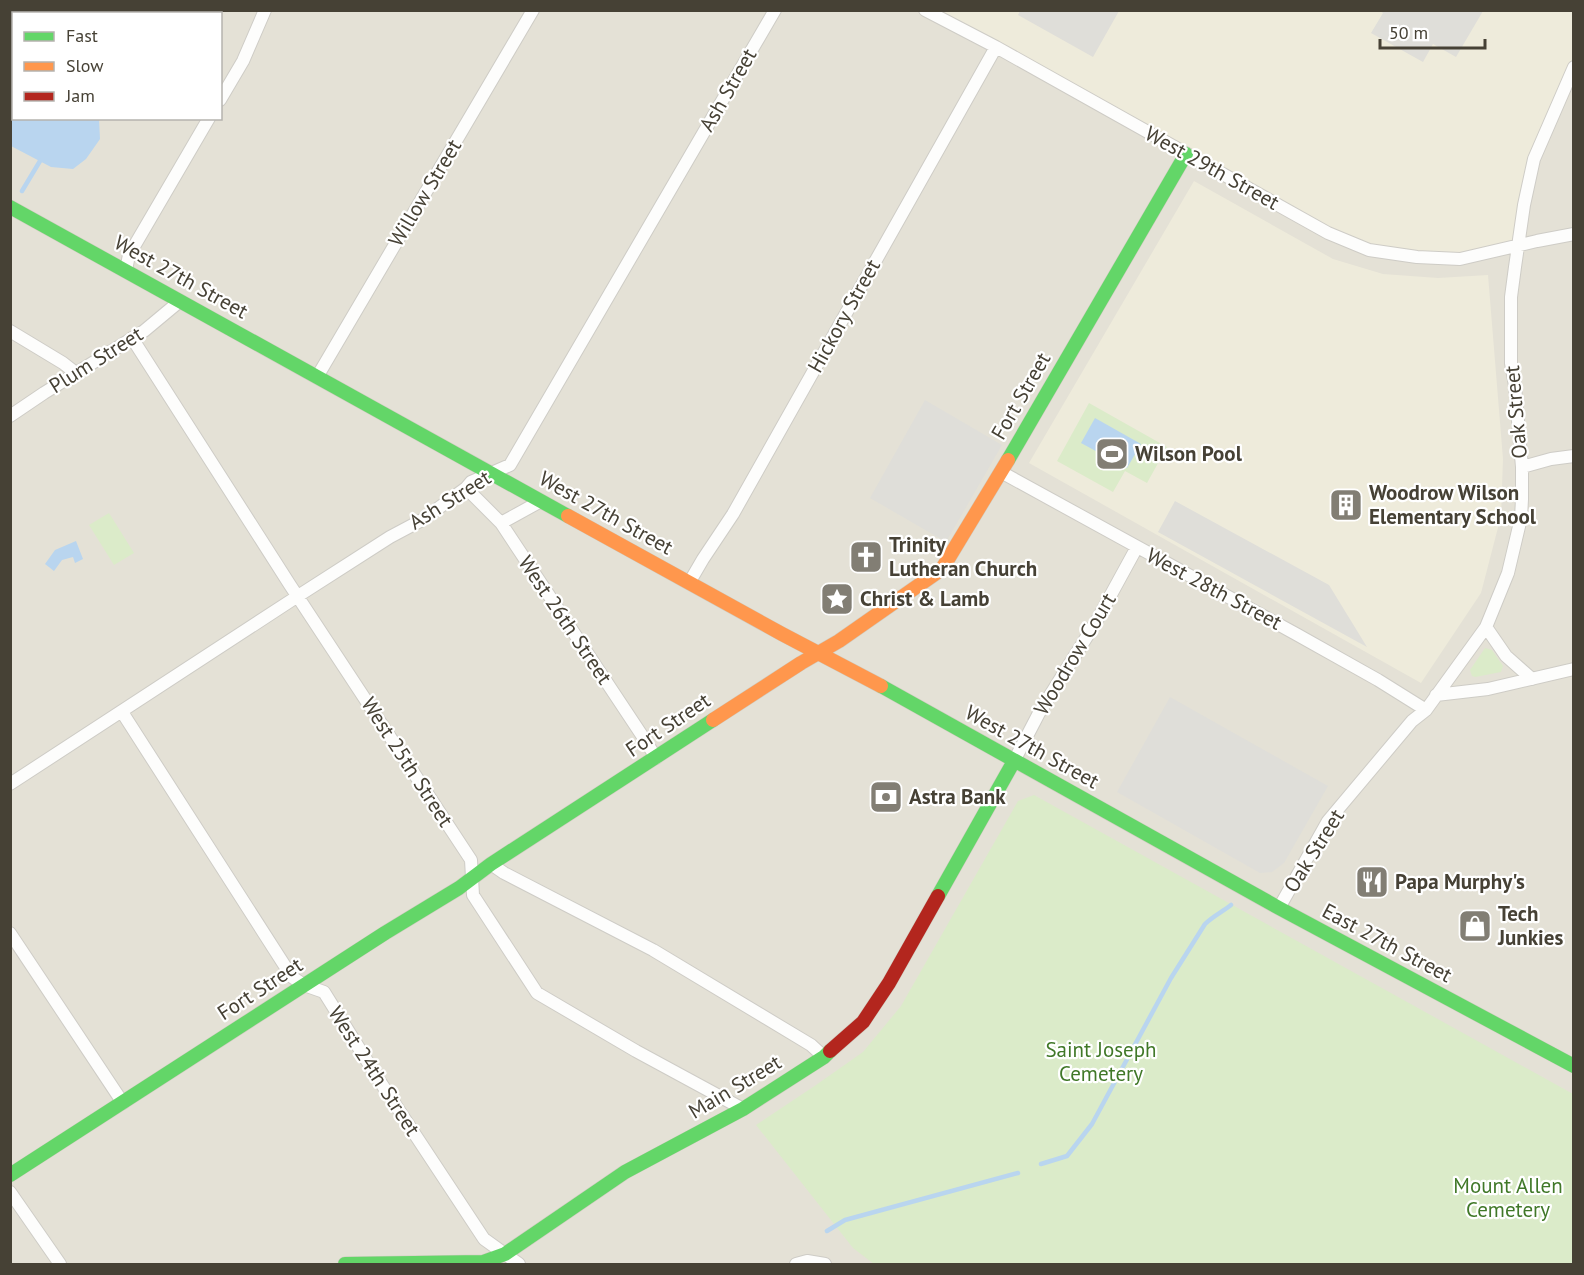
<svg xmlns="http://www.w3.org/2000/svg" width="1584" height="1275" font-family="'PT Sans',sans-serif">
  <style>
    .residential { fill: #e4e1d6; fill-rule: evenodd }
    .education { fill: #eeebdb }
    .green { fill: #dbebc9 }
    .parking { fill: #dfded9 }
    .water { fill: #b9d5ef }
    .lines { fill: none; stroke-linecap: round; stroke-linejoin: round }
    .stream { stroke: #b9d5ef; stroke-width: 4.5 }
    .street-casing { stroke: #ceccc6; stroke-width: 14 }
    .fast-casing { stroke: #d0ccc0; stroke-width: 15 }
    .slow-casing { stroke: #d0ccc0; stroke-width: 15 }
    .jam-casing { stroke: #d0ccc0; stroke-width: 15 }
    .street { stroke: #fdfdfc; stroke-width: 12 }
    .fast { stroke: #63d668; stroke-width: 14 }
    .slow { stroke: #ff974d; stroke-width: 14 }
    .jam { stroke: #b3261e; stroke-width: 14 }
    .labels { text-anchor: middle; stroke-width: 4.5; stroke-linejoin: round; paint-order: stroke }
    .street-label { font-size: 21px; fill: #464135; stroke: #fff }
    .poi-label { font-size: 21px; font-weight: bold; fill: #464135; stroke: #fff; text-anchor: start }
    .park-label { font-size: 21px; fill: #407828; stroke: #fff }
  </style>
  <rect width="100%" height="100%" fill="#f0efe9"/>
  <path class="residential" d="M11,11h1562v1253h-1562zM14,14h206v104h-206z"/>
  <path class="education" d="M925,11h648v56l-39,92 -17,88 -57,12 -91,-9z
    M1194,181l139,78 50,15 55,4 50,-3 15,184 -2,57 -20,77 -60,90 -392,-220z"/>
  <path class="green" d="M1089,403l78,44 -20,36 -22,-12 -12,21 -56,-31z
    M109,513l25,40 -20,12 -25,-40z
    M1485,648l7,2 11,16 -2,6 -26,5 -3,-1 -2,-6z
    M1034,795l539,299v170h-699l-21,-16 -97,-123 60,-40 47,-33 38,-46 117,-205z"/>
  <path class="parking" d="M1020,11v-1l99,1 -26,46 -75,-42z
    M1380,11h103l-27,46 -23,-13 -10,18 -52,-29 12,-20z
    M925,400l77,45 -56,97 -76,-44z
    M1175,501l154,84 38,62 -209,-115z
    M1170,697l158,89 -44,77 -12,9 -12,1 -143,-81z"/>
  <path class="water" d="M11,50l3,2v66l85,1 1,20 -14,20 -13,10 -22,-2 -40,-21z
    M1095,418l46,26 -14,24 -46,-25z
    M76,541l7,18 -8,4 -2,-6 -11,3 -8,11 -9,-7 10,-14z"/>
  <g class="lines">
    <path class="stream" d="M22,191l18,-30
      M1041,1164l26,-8 25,-32 79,-146 34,-54c8,-8 17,-12 26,-19
      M827,1231l18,-11 173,-47"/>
    <g class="street-casing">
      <path id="street" d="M925,10l71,37 332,186 41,17 48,7 43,2 77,-18 37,-7
        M220,100l23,-39 22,-51
        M126,270l3,-15 80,-137
        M10,331l53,32 14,11
        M132,338l158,247 181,275 2,35 64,98 99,58 107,58
        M317,377l216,-367
        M10,416l34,-23 100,-62 36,-30
        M1522,467l29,-8 23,-3
        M1001,472l295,162 82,46 48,30
        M466,488l35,35 146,220 9,15
        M501,523l40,-22
        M689,583l14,-24 30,-45 263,-467
        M1486,627l20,29 26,23
        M1436,695l52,-6 86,-20
        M122,712l170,265 12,8 20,7 53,85 107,162 35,25
        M1014,761l25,-48 57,-91 41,-75
        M10,784l288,-188 92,-59 32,-17 44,-32 5,-6 39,-17 265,-455
        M491,864l13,9 149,77 158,95 13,12
        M1279,908l49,-87 84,-100 14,-11 60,-83 22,-54 13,-55 1,-19v-32l-7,-81 -4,-23v-66l4,-30 9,-62 10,-46 40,-92
        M10,933l113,170
        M10,1192l50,72
        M796,1264l11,-3 18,3"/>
    </g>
    <g class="fast-casing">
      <path id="fast" d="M10,207l558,309
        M1008,460l178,-306
        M881,686l398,222 295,158
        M938,896l76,-135
        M10,1175l375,-242 74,-45 32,-24 222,-144
        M345,1264l138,-2 22,-8 120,-82 118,-63 81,-52 6,-6"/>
    </g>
    <g class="slow-casing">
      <path id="slow" d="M568,516l214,118 99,52
        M713,720l88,-57 38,-22 103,-72 66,-109"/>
    </g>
    <g class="jam-casing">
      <path id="jam" d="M830,1051l33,-29 26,-39 49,-87"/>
    </g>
    <use href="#street" class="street"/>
    <use href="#fast" class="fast"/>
    <use href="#slow" class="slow"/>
    <use href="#jam" class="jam"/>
  </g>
  <defs>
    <g id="stadium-square" transform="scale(1.725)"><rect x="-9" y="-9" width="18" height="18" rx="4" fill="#827e74" stroke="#fff"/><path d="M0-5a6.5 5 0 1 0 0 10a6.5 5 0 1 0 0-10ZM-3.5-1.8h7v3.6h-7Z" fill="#fff"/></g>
    <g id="building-square" transform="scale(1.725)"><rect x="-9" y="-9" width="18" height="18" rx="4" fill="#827e74" stroke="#fff"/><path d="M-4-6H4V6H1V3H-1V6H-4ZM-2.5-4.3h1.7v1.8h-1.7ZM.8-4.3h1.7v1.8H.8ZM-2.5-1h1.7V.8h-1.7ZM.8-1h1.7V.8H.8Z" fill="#fff"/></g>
    <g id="church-square" transform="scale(1.725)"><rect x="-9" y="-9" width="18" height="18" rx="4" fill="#827e74" stroke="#fff"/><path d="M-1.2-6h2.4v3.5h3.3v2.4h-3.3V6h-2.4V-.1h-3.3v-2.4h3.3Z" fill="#fff"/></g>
    <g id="sight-square" transform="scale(1.725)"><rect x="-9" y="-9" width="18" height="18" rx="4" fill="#827e74" stroke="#fff"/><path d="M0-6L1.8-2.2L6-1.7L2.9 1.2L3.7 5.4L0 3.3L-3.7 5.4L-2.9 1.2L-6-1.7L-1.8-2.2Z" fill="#fff"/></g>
    <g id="bank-square" transform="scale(1.725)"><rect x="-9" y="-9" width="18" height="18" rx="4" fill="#827e74" stroke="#fff"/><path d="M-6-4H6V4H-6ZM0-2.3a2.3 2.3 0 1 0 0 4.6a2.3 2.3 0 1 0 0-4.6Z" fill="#fff"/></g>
    <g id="restaurant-square" transform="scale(1.725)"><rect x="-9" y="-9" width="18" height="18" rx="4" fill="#827e74" stroke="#fff"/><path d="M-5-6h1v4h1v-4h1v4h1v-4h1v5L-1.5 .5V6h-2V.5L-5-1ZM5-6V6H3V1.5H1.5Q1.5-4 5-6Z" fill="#fff"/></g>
    <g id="shop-square" transform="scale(1.725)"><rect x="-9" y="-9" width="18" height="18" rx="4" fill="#827e74" stroke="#fff"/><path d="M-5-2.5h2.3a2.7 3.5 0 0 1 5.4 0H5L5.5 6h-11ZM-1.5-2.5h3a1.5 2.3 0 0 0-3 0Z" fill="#fff"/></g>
  </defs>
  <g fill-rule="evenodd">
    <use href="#stadium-square" x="1112" y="454"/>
    <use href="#building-square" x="1346" y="505"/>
    <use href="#church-square" x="866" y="557"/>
    <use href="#sight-square" x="837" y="599"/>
    <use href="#bank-square" x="886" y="797"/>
    <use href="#restaurant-square" x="1372" y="882"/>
    <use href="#shop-square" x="1475" y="926"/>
  </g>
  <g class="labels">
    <g class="street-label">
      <text transform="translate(728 90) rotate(-60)" y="7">Ash Street</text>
      <text transform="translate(1212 168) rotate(29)" y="7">West 29th Street</text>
      <text transform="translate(425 193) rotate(-59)" y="7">Willow Street</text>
      <text transform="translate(181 277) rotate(29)" y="7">West 27th Street</text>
      <text transform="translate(844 316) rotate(-61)" y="7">Hickory Street</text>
      <text transform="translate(96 360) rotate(-32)" y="7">Plum Street</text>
      <text transform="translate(1021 396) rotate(-60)" y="7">Fort Street</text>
      <text transform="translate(1516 412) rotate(-95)" y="7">Oak Street</text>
      <text transform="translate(450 500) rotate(-32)" y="7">Ash Street</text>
      <text transform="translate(606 513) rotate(29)" y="7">West 27th Street</text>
      <text transform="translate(1214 589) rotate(28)" y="7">West 28th Street</text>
      <text transform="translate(565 620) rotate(56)" y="7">West 26th Street</text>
      <text transform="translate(1075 654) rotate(-59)" y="7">Woodrow Court</text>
      <text transform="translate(668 725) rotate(-34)" y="7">Fort Street</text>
      <text transform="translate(1032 747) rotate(29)" y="7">West 27th Street</text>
      <text transform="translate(407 762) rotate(57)" y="7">West 25th Street</text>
      <text transform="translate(1314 851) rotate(-58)" y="7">Oak Street</text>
      <text transform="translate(1387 943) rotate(28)" y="7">East 27th Street</text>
      <text transform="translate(260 989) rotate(-33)" y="7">Fort Street</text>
      <text transform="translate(374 1071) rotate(57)" y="7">West 24th Street</text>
      <text transform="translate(735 1087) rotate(-31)" y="7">Main Street</text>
    </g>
    <g class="poi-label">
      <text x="1135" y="461">Wilson Pool</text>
      <text x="1369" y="500">Woodrow Wilson<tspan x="1369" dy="24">Elementary School</tspan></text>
      <text x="889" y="552">Trinity<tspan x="889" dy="24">Lutheran Church</tspan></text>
      <text x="860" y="606">Christ &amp; Lamb</text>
      <text x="909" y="804">Astra Bank</text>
      <text x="1395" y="889">Papa Murphy's</text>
      <text x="1498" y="921">Tech<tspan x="1498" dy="24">Junkies</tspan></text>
    </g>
    <g class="park-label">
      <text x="1101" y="1057">Saint Joseph<tspan x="1101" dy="24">Cemetery</tspan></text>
      <text x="1508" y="1193">Mount Allen<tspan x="1508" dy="24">Cemetery</tspan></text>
    </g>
  </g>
  <rect width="1584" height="1275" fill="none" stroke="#464135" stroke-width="24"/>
  <rect x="12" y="12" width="210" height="108" fill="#ffffff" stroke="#b5b3ae" stroke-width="1.5"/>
  <rect x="24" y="32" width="30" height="9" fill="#63d668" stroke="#b5b3ae" stroke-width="1.5"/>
  <text x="66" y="42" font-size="18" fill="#464135">Fast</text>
  <rect x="24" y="62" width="30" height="9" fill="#ff974d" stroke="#b5b3ae" stroke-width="1.5"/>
  <text x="66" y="72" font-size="18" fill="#464135">Slow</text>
  <rect x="24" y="92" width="30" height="9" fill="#b3261e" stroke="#b5b3ae" stroke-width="1.5"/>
  <text x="66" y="102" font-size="18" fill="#464135">Jam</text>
  <path d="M1380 39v9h105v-9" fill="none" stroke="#464135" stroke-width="3"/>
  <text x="1389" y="39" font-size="18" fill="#464135" stroke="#ffffff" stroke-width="4.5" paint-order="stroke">50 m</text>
</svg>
